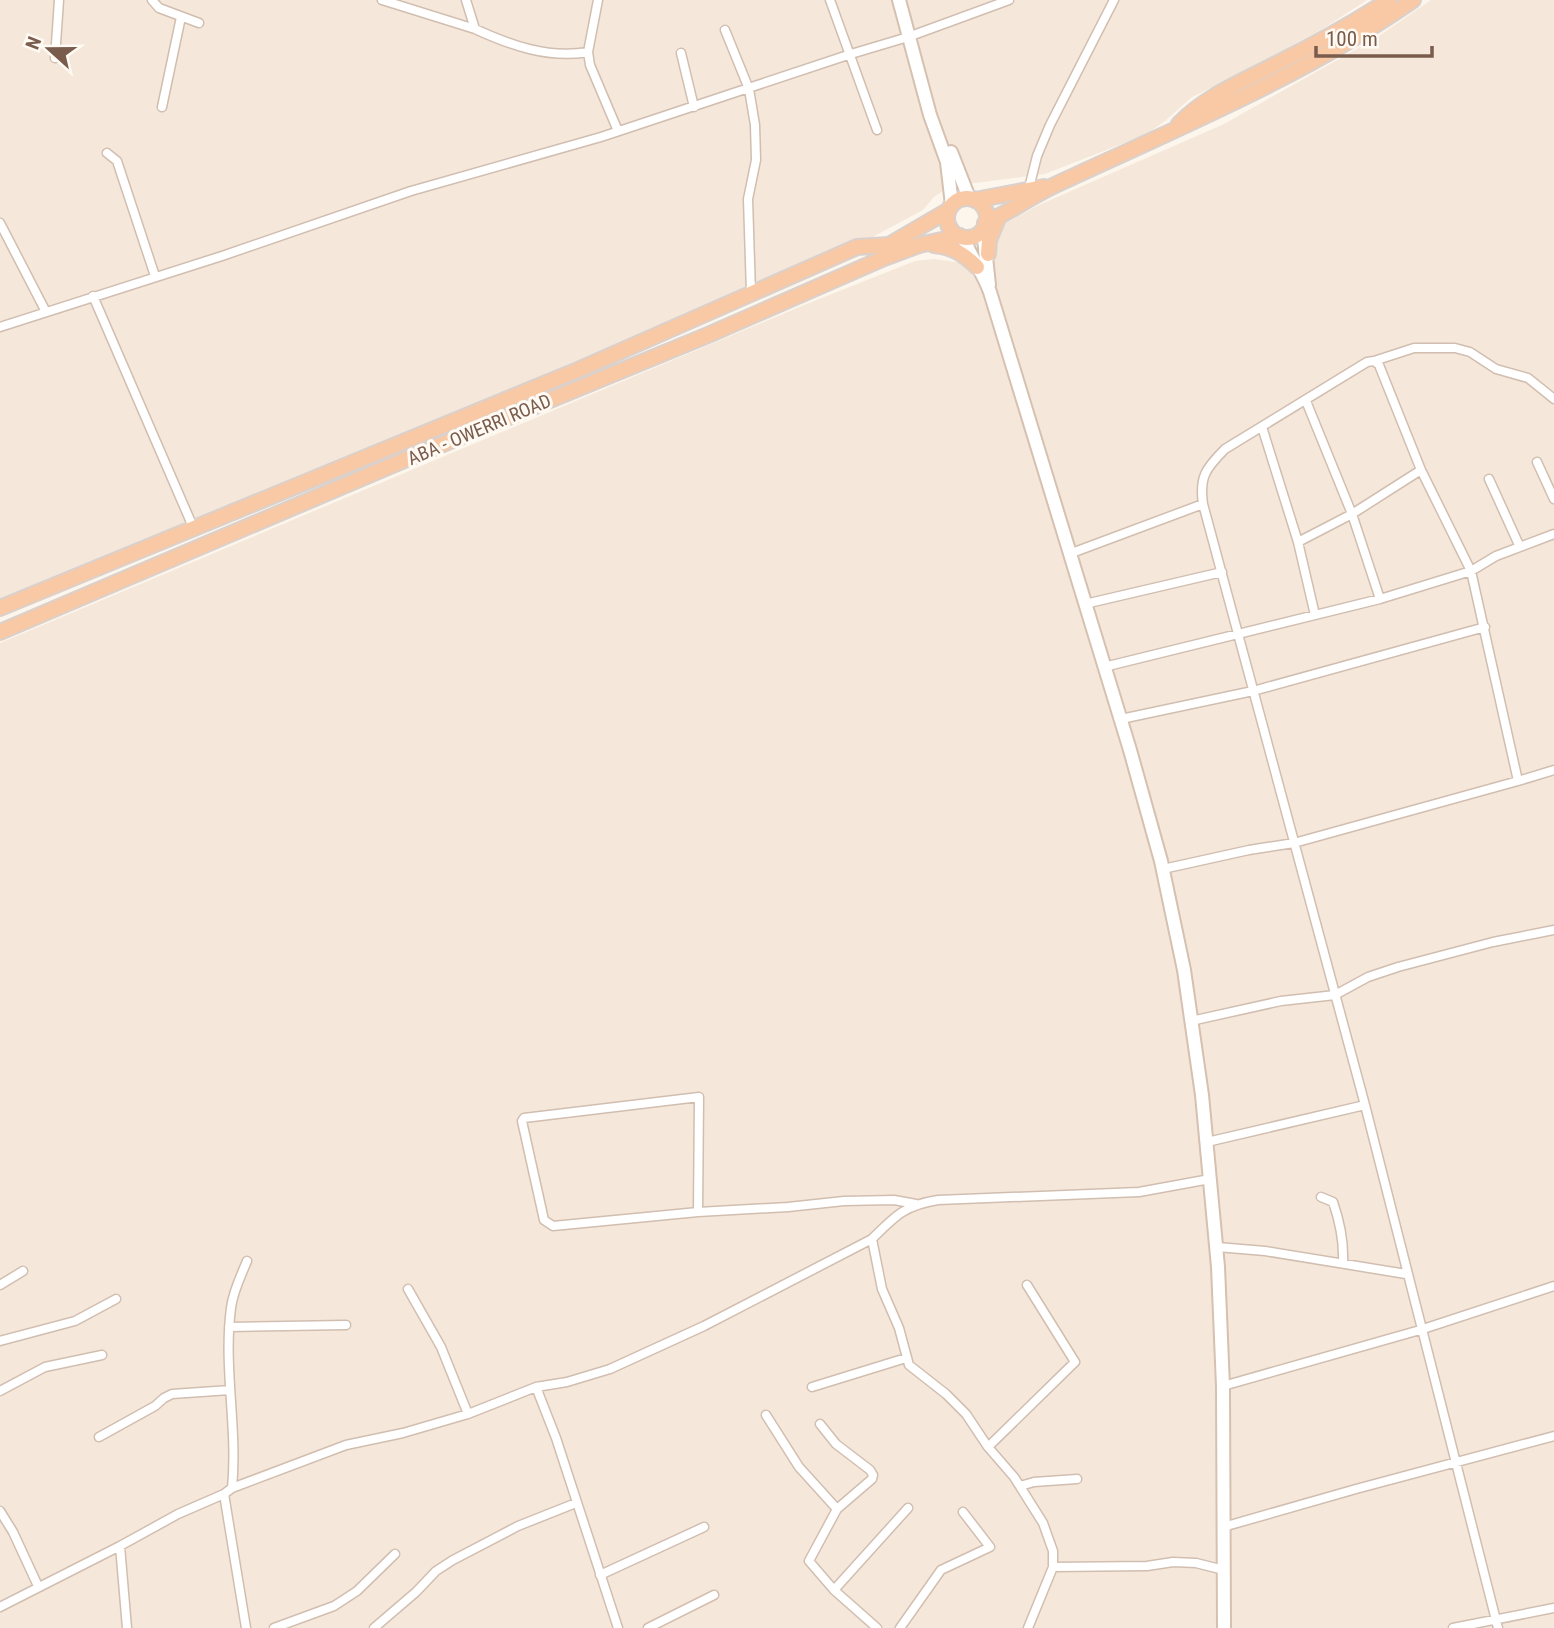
<svg xmlns="http://www.w3.org/2000/svg" width="1554" height="1628" font-family="'Roboto Condensed',sans-serif">
  <style>
    .residential { fill: #f5e8da }
    .lines { fill: none; stroke-linecap: round; stroke-linejoin: round }
    .minor-casing { stroke: #d1beb0; stroke-width: 11 }
    .secondary-casing { stroke: #d6c0b0; stroke-width: 16 }
    .trunk-casing { stroke: #dad1cd; stroke-width: 18 }
    .minor { stroke: #fff; stroke-width: 8 }
    .secondary { stroke: #fff; stroke-width: 12 }
    .trunk { stroke: #f9c8a4; stroke-width: 14 }
    .labels { text-anchor: middle; stroke-width: 6; stroke-linejoin: round; paint-order: stroke }
    .street-label { font-size: 19px; fill: #7a5c4d; stroke: #fffaf3 }
  </style>
  <rect width="100%" height="100%" fill="#fdf6ec"/>
  <path class="residential" d="M0,0h1367l-43,28 -82,45 -50,24 -27,24 -18,13 -102,40 -95,12 -16,11 -11,13 -54,29 -869,365z
    M1431,0h123v1628h-1554v-985l804,-338 111,-44 19,-2 22,3 24,-8 18,-19 8,-12 33,-18 185,-81 152,-86z"/>
  <g class="lines">
    <g class="minor-casing">
      <path id="minor" d="M152,0l7,8 40,15
        M382,0l93,29
        M466,0l9,29c35,16 73,30 113,23
        M598,0l-10,52 2,13 28,66
        M830,0l47,130
        M725,30l24,59 6,36 1,35 -8,39 3,94
        M681,53l13,54
        M55,58l4,-58
        M162,107l19,-90
        M107,153l10,8 38,115
        M1029,188l8,-32 13,-31 64,-125
        M0,223l46,89
        M93,296l100,231
        M0,327l222,-71 189,-65 190,-54 250,-83 57,-17 101,-37
        M1374,361l40,-13h41l15,4 26,17 32,9 26,21
        M1306,401l46,113 28,85
        M1262,427l36,115 17,73
        M1537,462l17,37
        M1489,479l30,66
        M1298,542l54,-28 69,-44
        M1069,554l134,-50 162,601 133,523
        M1085,604l137,-32
        M1104,667l276,-68 91,-28 25,-15 58,-22
        M1121,719l132,-28 232,-64
        M1518,781l36,-11
        M1163,869l86,-19 45,-7 224,-62 -47,-210 -50,-101 -42,-105 -5,-4 -7,1 -142,87c-19,19 -26,28 -22,55
        M1191,1021l90,-20 54,-6 33,-18 30,-10 95,-25 61,-12
        M1207,1142l158,-37
        M1321,1197l12,5c7,20 11,38 10,61
        M698,1212l1,-115 -175,21 -2,3 22,99 9,6 145,-14 90,-5 56,-6 50,-1 22,4
        M872,1239l10,50 17,39 10,37 37,29 20,20 22,33 26,30 29,46 10,28v16l-25,61
        M1217,1247l48,4 141,23
        M0,1285l23,-14
        M408,1289l33,58 27,67
        M229,1327l117,-2
        M0,1341l75,-20 41,-22
        M1223,1386l197,-56 134,-44
        M536,1387l20,51 62,190
        M812,1387l94,-29
        M0,1391l45,-24 57,-12
        M766,1415l33,52 38,42 -28,52 25,29 43,38
        M820,1424l16,20 34,26 3,5 -1,4 -35,30
        M99,1437l56,-31 9,-8 8,-4 58,-4
        M988,1447l87,-85 -48,-77
        M1020,1486l14,-4 43,-3
        M232,1488c6,-60 -9,-120 -1,-180 2,-17 10,-32 16,-47
        M224,1494l22,134
        M0,1511l13,21 25,54
        M1223,1527l133,-38 198,-53
        M120,1546l58,-32 46,-20 8,-6 114,-43 57,-12 65,-19 68,-27 31,-5 43,-13 94,-43 168,-87c23,-23 33,-34 66,-39l201,-8 71,-13
        M1053,1567l94,-1 26,-4 23,1 28,7
        M600,1575l104,-48
        M834,1590l74,-82
        M0,1607l120,-61 7,82
        M274,1628l60,-22 23,-15 38,-37
        M374,1628l42,-36 20,-21 17,-11 65,-34 58,-23
        M648,1628l66,-33
        M900,1628l41,-58 49,-23 -27,-35
        M1453,1628l101,-20"/>
    </g>
    <g class="secondary-casing">
      <path id="secondary" d="M899,0l31,115 17,47 5,43
        M951,152l18,46
        M983,229l6,56
        M963,237c7,19 20,35 27,55l140,458 31,111 23,109 18,125 16,172 5,119 1,242"/>
    </g>
    <g class="trunk-casing">
      <path id="trunk" d="M1179,124c27,-28 63,-42 97,-60 38,-19 76,-40 113,-64
        M947 218a20 20 0 1 1 40 0a20 20 0 1 1-40 0Z
        M975,200l69,-13
        M985,223c24,-10 46,-27 70,-38 122,-57 247,-108 358,-185
        M934,245c19,2 30,9 43,22
        M988,254l1,-14 10,-24
        M0,608l578,-238 279,-123 32,-2 60,-35
        M0,632l409,-174 299,-123 176,-77 35,-13 41,-9"/>
    </g>
    <use href="#minor" class="minor"/>
    <use href="#secondary" class="secondary"/>
    <use href="#trunk" class="trunk"/>
  </g>
  <g class="labels">
    <g class="street-label">
      <text transform="translate(479 429) rotate(-23)" y="7">ABA - OWERRI ROAD</text>
    </g>
  </g>
  <g transform="translate(49 49) rotate(291)" stroke="#fffaf3" stroke-width="5" paint-order="stroke">
  <path d="M0-5L12 26L0 18L-12 26Z" fill="#7a5c4d"/>
  <text y="-10" font-size="19" font-weight="bold" text-anchor="middle" fill="#7a5c4d">N</text>
  </g>
  <path d="M1316 46v10h116v-10" fill="none" stroke="#7a5c4d" stroke-width="3.5"/>
  <text x="1326" y="46" font-size="21" fill="#7a5c4d" stroke="#fffaf3" stroke-width="5" paint-order="stroke">100 m</text>
</svg>
